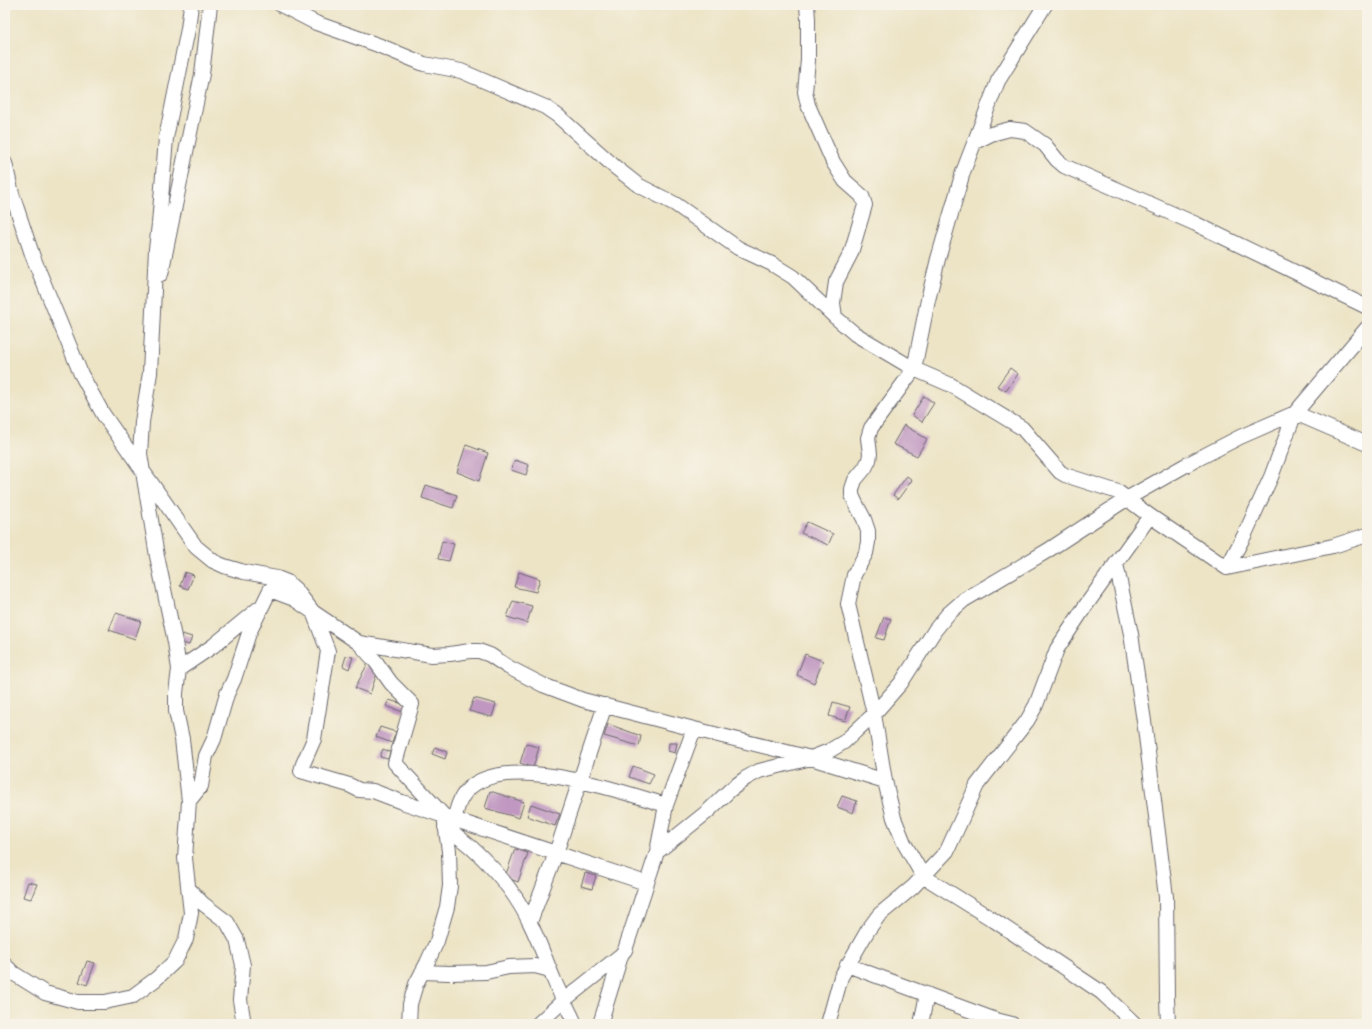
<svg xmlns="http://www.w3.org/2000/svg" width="1372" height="1029" font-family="Caveat,sans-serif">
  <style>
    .building { fill: #c097c1 }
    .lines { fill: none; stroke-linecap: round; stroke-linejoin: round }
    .minor-casing { stroke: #69666c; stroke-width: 16 }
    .minor { stroke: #fff; stroke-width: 14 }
  </style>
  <rect width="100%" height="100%" fill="#f7f3e8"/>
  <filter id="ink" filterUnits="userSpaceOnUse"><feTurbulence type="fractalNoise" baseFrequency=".025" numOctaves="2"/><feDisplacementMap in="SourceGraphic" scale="8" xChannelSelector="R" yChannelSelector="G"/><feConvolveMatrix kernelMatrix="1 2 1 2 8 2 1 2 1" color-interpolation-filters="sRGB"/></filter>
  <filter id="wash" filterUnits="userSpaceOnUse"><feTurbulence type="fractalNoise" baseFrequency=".012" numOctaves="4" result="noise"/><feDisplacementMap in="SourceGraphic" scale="16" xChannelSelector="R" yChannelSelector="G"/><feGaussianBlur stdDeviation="0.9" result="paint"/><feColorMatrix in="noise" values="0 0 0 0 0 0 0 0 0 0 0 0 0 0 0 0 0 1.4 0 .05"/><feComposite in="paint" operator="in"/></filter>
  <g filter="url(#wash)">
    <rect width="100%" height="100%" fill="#ede4c6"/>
    <g id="blocks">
      <path class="building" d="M1010,368l8,6 -12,17 -9,-5z
        M924,396l10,7 -12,19 -10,-7z
        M904,425l23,14 -10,17 -24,-12z
        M466,445l22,8 -9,28 -22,-9z
        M515,460l14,5 -3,10 -15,-5z
        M907,476l5,4 -14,19 -5,-4z
        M426,485l31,10 -4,13 -31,-10z
        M807,522l26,12 -5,11 -27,-12z
        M442,541l12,3 -5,17 -11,-2z
        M185,572l9,3 -6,14 -8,-3z
        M519,572l21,7 -4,13 -22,-5z
        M513,601l19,5 -5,17 -20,-6z
        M116,613l25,8 -6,18 -26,-9z
        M884,617l7,2 -7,21 -8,-2z
        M182,634l10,3 -3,8 -9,-3z
        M805,654l18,7 -9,22 -17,-8z
        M346,656l7,1 -4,12 -6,-3z
        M368,663l11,4 -9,27 -15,-6z
        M474,698l22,6 -4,13 -23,-6z
        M389,700l17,5 -3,7 -17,-6z
        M833,702l17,5 -5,14 -16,-5z
        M608,724l33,12 -2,10 -35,-10z
        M380,727l16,5 -4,11 -16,-6z
        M669,743h8l-2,10 -7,-2z
        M526,744l13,3 -6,21 -13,-5z
        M435,747l12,5 -2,7 -13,-5z
        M383,749l7,3 -2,7 -8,-2z
        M633,766l21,8 -5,10 -20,-7z
        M490,791l34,11 -5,16 -34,-10z
        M842,796l15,5 -4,12 -16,-6z
        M531,804l29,10 -5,12 -28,-10z
        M515,849l13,4 -10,29 -13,-5z
        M585,873l11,3 -4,13 -11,-3z
        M28,882l9,2 -6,15 -8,-2z
        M87,961l8,2 -8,22 -8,-3z"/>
    </g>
  </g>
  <g filter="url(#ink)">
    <use href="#blocks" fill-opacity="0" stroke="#69666c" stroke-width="1"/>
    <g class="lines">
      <g class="minor-casing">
        <path id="minor" d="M281,5l35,18 62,22 46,19 37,7 84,36 13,9 57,51 23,18 37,19 63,44 34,16 21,13 42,40
          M807,5l1,14v41l-3,32 3,13 25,57 12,19 17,15 3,9 -14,48 -15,29 -3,21 2,14 20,17 59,35 -43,59 -3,10 2,16 -1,6 -4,8 -10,12 -3,9v6l3,7 9,17 4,12v11l-2,11 -12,22 -6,29 26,110 11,67 9,37 10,25 19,33 72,45 106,71 34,32
          M1045,5l-47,76 -35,91 -25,87 -10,41 -14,69 37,16 71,43 38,44 5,3 53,17 32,24 77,52 106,-22 34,-11
          M975,142l16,-8 19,-5 15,2 20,14 12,15 7,6 132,58 171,83
          M5,163l7,31 21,63 48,117 22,40 93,133 17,14 11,5 20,6 33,6 10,4 9,8 17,22 46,31 17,19 15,21 21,21 -17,59 49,53 5,35 1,35 -3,21 -10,34 -10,22 -11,21 -6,20 -1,20
          M161,274l41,-200 8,-69
          M1116,564l15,70 14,94 21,169 1,101 1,26
          M1227,568l18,-34 26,-57 24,-64 72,-85
          M359,643l73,12 18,-1 20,-3h9l11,4 18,12 35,18 40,15 111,29 117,29 74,23
          M179,669l34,-23 45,-37
          M189,801l12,-15 5,-30 8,-17 13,-45 7,-15 15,-46 21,-43 24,9 19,13 15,39 -14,88 -11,25 -2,7 48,14 10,5 14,1 29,11 244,81
          M454,820c2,-7 4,-17 8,-23 31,-51 159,-5 204,8
          M445,827c35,24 67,58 85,96 9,18 16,38 24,57 6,15 15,29 21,44
          M657,852l9,-47 28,-76
          M189,889l13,14 25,19 10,18 6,25 -3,35 4,24
          M530,922l26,-69 49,-148
          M5,965l8,8 32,20 33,9h27l28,-6 23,-17 19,-18 11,-22 5,-26 -6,-55 4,-57 -7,-62 -6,-28v-18l3,-24 -4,-27 -18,-86 -17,-102 2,-32 8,-49 6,-124 3,-25 7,-86 22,-109 3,-24
          M847,965l149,55 16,4
          M422,972l27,1 37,-1 23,-5 26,-1 15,4
          M538,1024l25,-23 58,-46 4,-5 32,-98 50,-40 23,-22 16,-12 13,-7 52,-13 18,-7 15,-9 30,-28 27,-31 34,-53 13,-16 16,-14 83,-49 81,-53 58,-33 54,-28 55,-24 72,31
          M600,1024l21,-68
          M828,1024l13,-47 27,-47 11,-15 34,-28 34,-36 30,-66 50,-64 9,-16 21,-56 27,-41 66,-92
          M921,1024l6,-30"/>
      </g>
      <use href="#minor" class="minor"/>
    </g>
  </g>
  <rect width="1372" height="1029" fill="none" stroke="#f7f3e8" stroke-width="20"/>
</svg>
